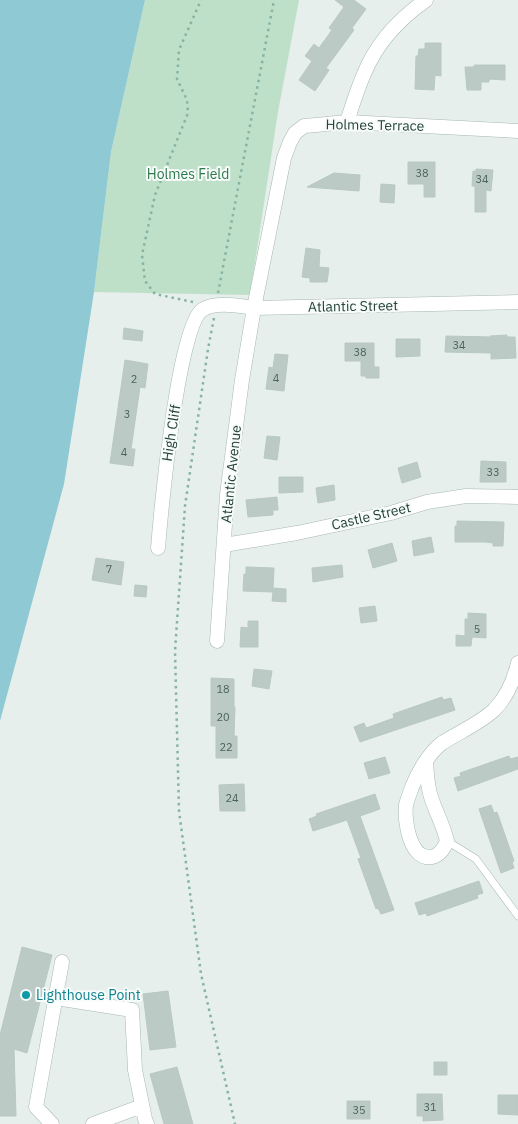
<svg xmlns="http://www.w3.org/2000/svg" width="518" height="1124" font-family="'IBM Plex Sans',sans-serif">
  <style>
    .green { fill: #bfe0c8 }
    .water { fill: #8ec9d4 }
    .building { fill: #bbcac4; stroke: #b8c9c2 }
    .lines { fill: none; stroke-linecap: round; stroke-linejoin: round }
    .service-casing { stroke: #a8b8b2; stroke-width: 8 }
    .minor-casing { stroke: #a8b8b2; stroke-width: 15 }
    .path { stroke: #86b3a5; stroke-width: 2.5; stroke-dasharray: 2.5 4; stroke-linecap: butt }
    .service { stroke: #fff; stroke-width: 7 }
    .minor { stroke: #fff; stroke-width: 14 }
    .culture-dot { fill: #0f9aa8; stroke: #f7fbf9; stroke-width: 2 }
    .labels { text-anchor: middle; stroke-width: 4; stroke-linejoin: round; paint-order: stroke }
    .number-label { font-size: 11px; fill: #4a645c }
    .street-label { font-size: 14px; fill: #24423a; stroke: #f7fbf9 }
    .park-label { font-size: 14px; fill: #2d7a4b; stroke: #f7fbf9 }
    .culture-label { font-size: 14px; fill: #0d838f; stroke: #f7fbf9; text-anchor: start }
  </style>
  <rect width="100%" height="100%" fill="#e6efeb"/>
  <path class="green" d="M145,0h154l-21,112 -28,183 -156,-3 17,-140z"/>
  <path class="water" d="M0,0h145l-34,152 -17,140 -30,192 -64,237z"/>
  <path class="building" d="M335,0h19l12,9 -14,19 2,2 -28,38 3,2 -14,21 -16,-11 13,-19 -7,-5 9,-12 5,4 13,-18 -3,-2 15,-21z
    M425,43h16v33l-6,-1 -1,15 -19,-1 1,-33h2l1,-7h6z
    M474,65h31v15l-16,-1v3h-8v8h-14l-2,-23h9z
    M408,162h27v35h-11v-13h-16z
    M476,169l17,1 -2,21 -5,-1v22h-11v-26h-3l1,-15h3z
    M334,173l26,2 -1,16 -52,-4z
    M381,184l14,1 -1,18 -14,-1z
    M306,248l14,2 -1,17 10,1 -2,14h-17v-4l-8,-1z
    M124,328l19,3 -1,10 -19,-2z
    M507,335v2h8l1,21 -25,1v-6l-46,-1 1,-16 45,1 -1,-1z
    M396,339h24v17l-24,1z
    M345,343h29v24h5v11h-13v-2h-5v-15h-16z
    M275,354l13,1 -4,36 -18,-2 3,-22 4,1z
    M125,360l23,4 -3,24 -5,-1 -9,62h4l-2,17 -23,-3z
    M267,436l13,1 -3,23 -13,-2z
    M481,461l25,1v20h-26z
    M417,462l4,15 -19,6 -4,-15z
    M279,477h24v15l-24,1z
    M334,485l1,15 -17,3 -2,-15z
    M277,497l1,13h-5v5l-25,2 -2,-17z
    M457,521l47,1 -1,24h-10v-3l-7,-1h-31v-16h2z
    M431,537l3,15 -20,4 -2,-15z
    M392,543l5,18 -24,7 -5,-18z
    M96,558l28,4 -3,23 -29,-5z
    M342,565l1,12 -30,5 -1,-14z
    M246,567l28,1 -1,20 13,1v13l-14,-1 1,-9 -30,-1 1,-17h2z
    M135,585l12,1 -1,11 -12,-1z
    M375,606l2,15 -16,2 -2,-15z
    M468,613l18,1v24l-14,-1 -1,9h-15v-11l9,1v-17h3z
    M248,621h10v26h-18l1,-20 7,1z
    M254,669l18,2 -3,18 -17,-3z
    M211,678l23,1v28h1l-1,29h3v22h-21v-32h-5z
    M442,697l1,3 8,-2 4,12 -95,32 -6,-15 10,-4 2,5 28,-10 -1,-4z
    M509,756l1,3 8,-2v12l-60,22 -4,-13 7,-2 -1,-3z
    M385,757l5,16 -21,6 -5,-16z
    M244,784l1,27h-25l-1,-26z
    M375,794l5,15 -20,7 34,94 -13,4 -3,-6 -2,1 -18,-50 3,-1 -14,-38 -34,11 -4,-12 8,-3 -1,-2z
    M491,805l3,8 3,-1 17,49 -2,1 2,6 -13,5 -22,-64z
    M479,881l4,12 -6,2 1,3 -51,18 -1,-3 -7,2 -4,-12z
    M22,947l30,8 -25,98 -13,-4 2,67h-16v-81z
    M168,991l8,56 -26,3 -7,-56z
    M434,1062h13v13h-13z
    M177,1067l16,57h-29l-14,-50z
    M417,1094h25l1,26 -20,1v-5h-6z
    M498,1095h20v20l-20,-1z
    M347,1101h23v18h-23z"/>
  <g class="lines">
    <g class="service-casing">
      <path id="service" d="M447,841l29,18 42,57"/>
    </g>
    <g class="minor-casing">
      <path id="minor" d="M347,122c5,-16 10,-32 17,-48 12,-30 35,-55 62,-74
        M224,545l73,-12 94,-20 36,-11 39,-6 52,1
        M158,548c3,-37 20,-221 44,-238 14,-9 37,-4 52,-2l264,-6
        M217,641l10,-146 15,-115 12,-72 30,-150 6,-16 5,-9 9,-7 12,-1 31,-3 171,9
        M426,762c1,12 1,23 5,35 5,16 12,27 16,44 -3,8 -7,14 -15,16 -22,4 -28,-36 -26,-52 1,-5 4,-12 6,-18 6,-15 17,-34 30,-44 17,-11 37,-19 52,-33 13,-13 20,-30 24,-47
        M56,998l76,12 3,60 10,49 2,5
        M52,1124l-16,-17 26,-145
        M93,1124l49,-18"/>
    </g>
    <path class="path" d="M218,293l56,-293
      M193,302l-38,-8 -10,-13 -3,-26 13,-60 33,-82 -1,-13 -10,-21 2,-29 22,-50
      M214,318l-6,31 -23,157 -10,145 4,160 11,82 11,81 34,150"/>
    <use href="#service" class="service"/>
    <use href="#minor" class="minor"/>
  </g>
  <circle class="culture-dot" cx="26" cy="995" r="5"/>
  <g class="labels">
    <g class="number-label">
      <text x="422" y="177">38</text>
      <text x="482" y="183">34</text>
      <text x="459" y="349">34</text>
      <text x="360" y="356">38</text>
      <text x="276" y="382">4</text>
      <text x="134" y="383">2</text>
      <text x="127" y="418">3</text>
      <text x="124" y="456">4</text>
      <text x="493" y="476">33</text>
      <text x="109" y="573">7</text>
      <text x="477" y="633">5</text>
      <text x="223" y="693">18</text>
      <text x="223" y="721">20</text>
      <text x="226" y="751">22</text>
      <text x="232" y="802">24</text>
      <text x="430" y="1111">31</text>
      <text x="359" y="1114">35</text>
    </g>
    <g class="street-label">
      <text transform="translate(375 125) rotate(1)" y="5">Holmes Terrace</text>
      <text transform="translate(353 306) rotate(-1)" y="5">Atlantic Street</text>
      <text transform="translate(171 433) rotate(-81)" y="5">High Cliff</text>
      <text transform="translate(231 474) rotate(-84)" y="5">Atlantic Avenue</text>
      <text transform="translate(371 516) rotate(-13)" y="5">Castle Street</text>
    </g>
    <g class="park-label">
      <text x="188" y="179">Holmes Field</text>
    </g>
    <g class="culture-label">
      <text x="36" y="1000">Lighthouse Point</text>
    </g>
  </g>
</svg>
